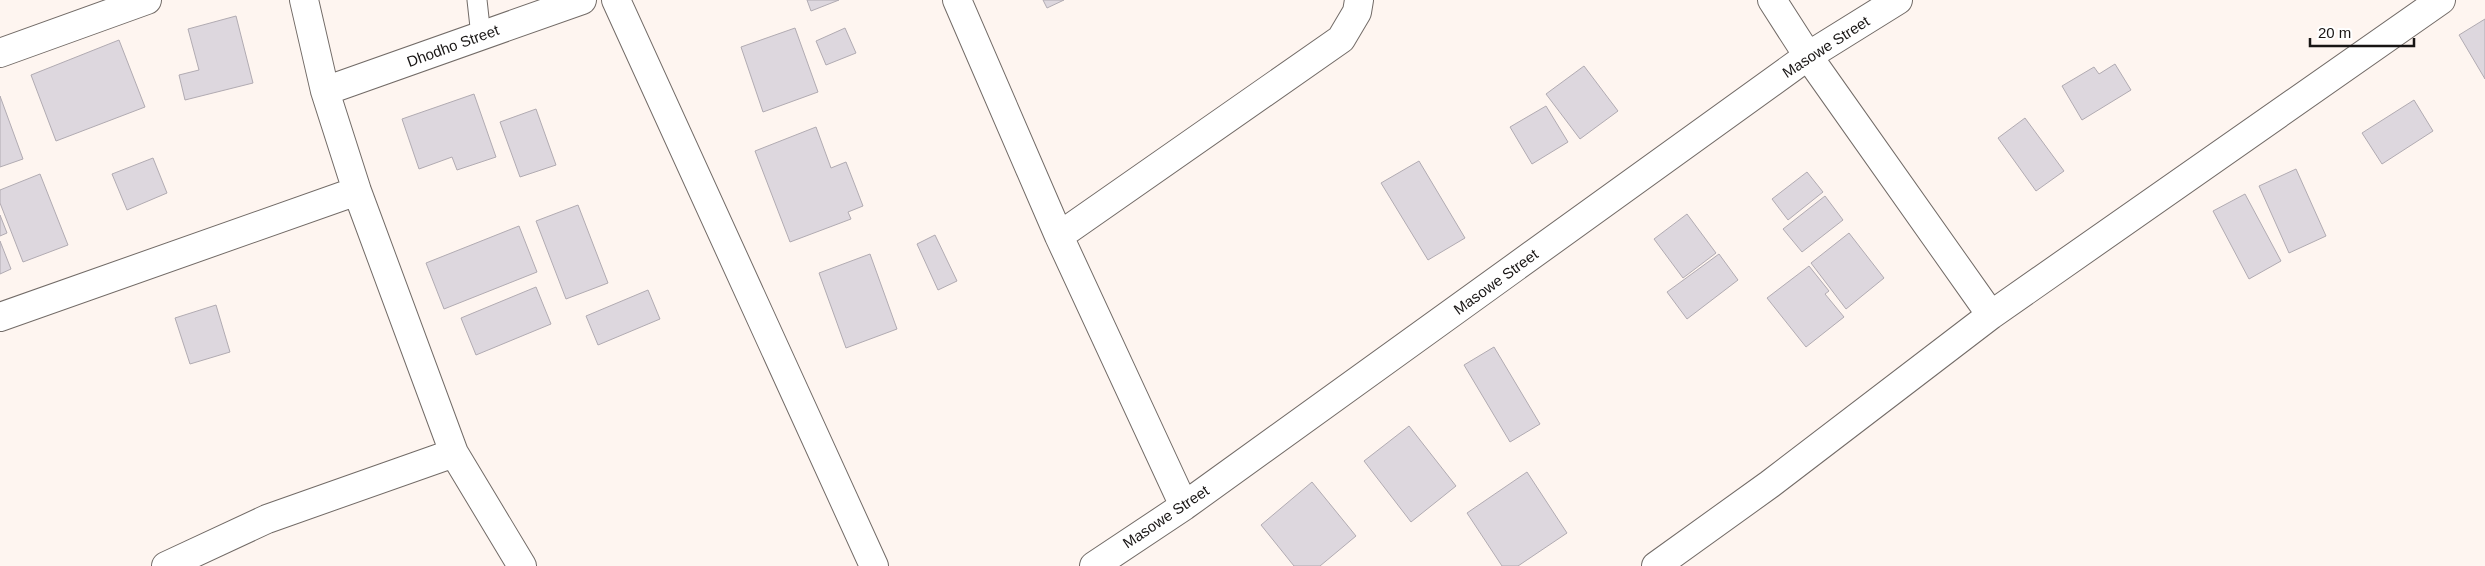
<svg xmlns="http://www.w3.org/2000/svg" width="2485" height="566" font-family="Arial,sans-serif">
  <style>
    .building { fill: #ddd7de; stroke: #b1abb2 }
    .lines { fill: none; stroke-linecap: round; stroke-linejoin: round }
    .service-casing { stroke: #726b67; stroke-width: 21 }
    .minor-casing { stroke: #726b67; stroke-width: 30 }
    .service { stroke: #fff; stroke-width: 19 }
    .minor { stroke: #fff; stroke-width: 28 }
    .labels { text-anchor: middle; stroke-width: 4.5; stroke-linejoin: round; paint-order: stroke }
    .street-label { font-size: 15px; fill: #181514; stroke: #fff }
  </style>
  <rect width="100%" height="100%" fill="#fef5f0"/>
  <path class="building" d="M807,0h32l-28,11z
    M1043,0h21l-17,8z
    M236,16l17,67 -68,17 -6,-25 20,-5 -11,-41z
    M2485,19v60l-26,-44z
    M795,28l23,64 -55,20 -22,-65z
    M845,28l11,25 -30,12 -10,-24z
    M119,40l26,67 -89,34 -25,-66z
    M2115,64l16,26 -49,30 -20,-34 32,-19 5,7z
    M1584,66l34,45 -38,28 -34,-45z
    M474,94l22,63 -39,13 -5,-13 -33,12 -17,-50z
    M0,96l23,63 -23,8z
    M2414,100l19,31 -51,33 -20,-31z
    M1546,106l22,36 -36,22 -22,-37z
    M536,109l20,56 -36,12 -20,-55z
    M2025,118l39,53 -28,20 -38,-53z
    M816,127l15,41 15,-6 17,44 -15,6 3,7 -61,23 -35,-91z
    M153,158l14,35 -40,17 -15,-36z
    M1419,161l46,77 -37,22 -47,-77z
    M2296,169l30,67 -37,17 -30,-67z
    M1807,172l16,20 -35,28 -16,-21z
    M40,174l28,71 -45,17 -23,-59v-13z
    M2245,194l36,67 -32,18 -36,-68z
    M1825,196l18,24 -41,32 -19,-23z
    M578,205l30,78 -42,16 -30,-78z
    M1687,214l29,39 -33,25 -29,-39z
    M0,215l7,18 -7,3z
    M519,226l18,46 -93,37 -18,-46z
    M1849,233l35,45 -38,31 -35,-46z
    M935,235l22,46 -19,9 -21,-46z
    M0,241l11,28 -11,5z
    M870,254l27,75 -51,19 -27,-75z
    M1719,254l19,26 -51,39 -20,-27z
    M1809,266l20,25 -4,3 19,23 -38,30 -39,-49z
    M536,287l15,37 -75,31 -15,-37z
    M648,290l12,29 -62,26 -12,-29z
    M216,305l14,47 -40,12 -15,-46z
    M1494,347l46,77 -30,18 -46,-77z
    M1409,426l47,60 -45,36 -47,-61z
    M1527,472l40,61 -49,33h-16l-35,-53z
    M1312,482l44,54 -36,30h-26l-33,-41z"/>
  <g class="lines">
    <g class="service-casing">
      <path id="service" d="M477,0l4,36"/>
    </g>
    <g class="minor-casing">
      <path id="minor" d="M304,0l21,91 32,100 97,262 68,113
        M616,0l258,566
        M957,0l102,236 125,270
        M1772,0l36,56 183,259
        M0,53l147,-53
        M325,91l257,-91
        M1059,236l282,-197 16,-27 2,-12
        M0,317l357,-126
        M166,566l101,-47 187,-66
        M1094,566l90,-60 624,-450 90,-56
        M1656,566l114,-82 221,-169 450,-315"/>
    </g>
    <use href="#service" class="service"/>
    <use href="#minor" class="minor"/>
  </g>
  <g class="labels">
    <g class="street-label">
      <text transform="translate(453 46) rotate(-20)" y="5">Dhodho Street</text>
      <text transform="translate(1826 47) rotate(-33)" y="5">Masowe Street</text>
      <text transform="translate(1496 282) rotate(-36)" y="5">Masowe Street</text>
      <text transform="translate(1166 517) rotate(-34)" y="5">Masowe Street</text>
    </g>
  </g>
  <path d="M2310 38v8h104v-8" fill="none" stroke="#181514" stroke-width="2.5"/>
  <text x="2318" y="38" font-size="15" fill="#181514" stroke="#ffffff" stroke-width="4" paint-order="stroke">20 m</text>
</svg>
